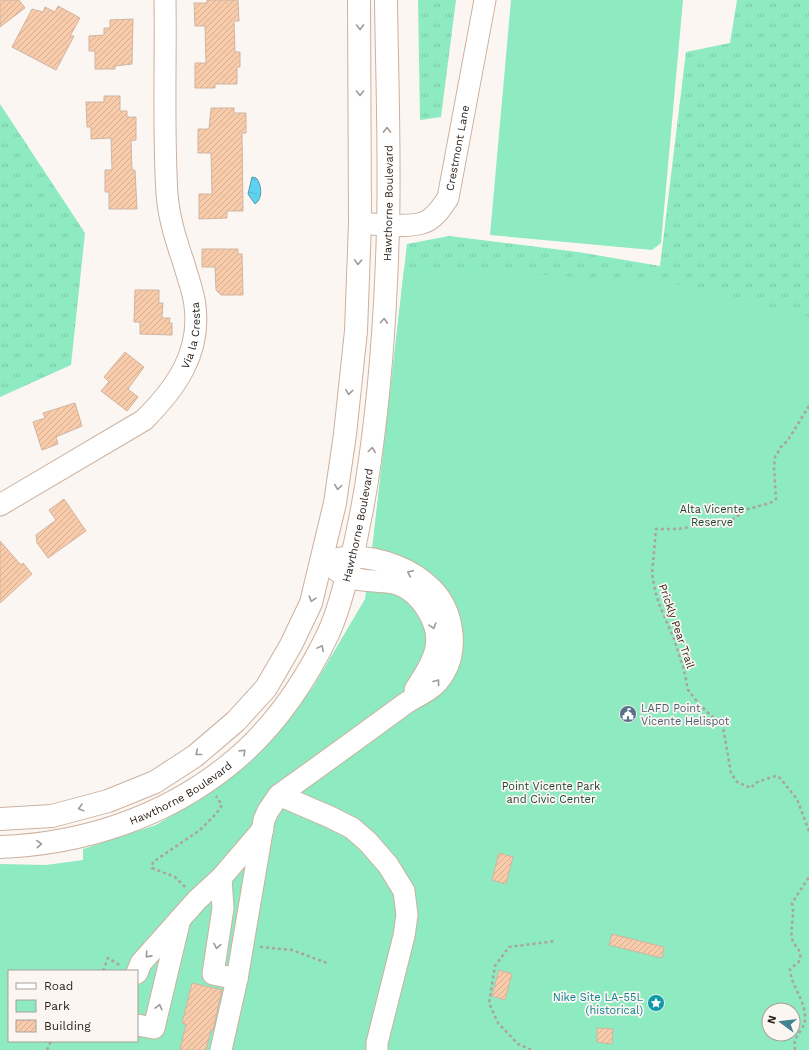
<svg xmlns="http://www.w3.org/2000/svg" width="809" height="1050" font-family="'Work Sans',sans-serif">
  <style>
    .grass { fill: url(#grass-tufts); fill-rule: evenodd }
    .park { fill: #8deac1; fill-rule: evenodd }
    .water { fill: url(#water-ripples); stroke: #4e9caf }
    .building { fill: url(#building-hatch); stroke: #cfb5a2 }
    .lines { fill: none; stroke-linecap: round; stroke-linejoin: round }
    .minor-casing { stroke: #cbb19f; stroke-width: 23 }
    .major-casing { stroke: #cbb19f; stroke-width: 24 }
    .path { stroke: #aaa39e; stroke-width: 2.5; stroke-dasharray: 3 3; stroke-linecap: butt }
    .minor { stroke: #fff; stroke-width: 21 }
    .major { stroke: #fff; stroke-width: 22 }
    .oneway { stroke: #9e9a97 }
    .labels { text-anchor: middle; stroke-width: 3.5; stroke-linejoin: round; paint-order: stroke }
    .street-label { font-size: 11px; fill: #281e17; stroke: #fcf6f2 }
    .park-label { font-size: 11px; fill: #1d4736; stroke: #fcf6f2 }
    .service-label { font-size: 11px; fill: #4e5e75; stroke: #fcf6f2; text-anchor: start }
    .culture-label { font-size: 11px; fill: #0d838f; stroke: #fcf6f2; text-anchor: end }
  </style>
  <defs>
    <pattern id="grass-tufts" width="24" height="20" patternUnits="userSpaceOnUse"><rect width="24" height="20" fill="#8deac1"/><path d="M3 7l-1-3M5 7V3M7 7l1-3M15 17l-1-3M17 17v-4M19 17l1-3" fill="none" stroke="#7ac8a5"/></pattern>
    <pattern id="water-ripples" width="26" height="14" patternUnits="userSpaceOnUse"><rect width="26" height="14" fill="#5fd2f0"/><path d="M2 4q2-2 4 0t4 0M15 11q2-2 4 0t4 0" fill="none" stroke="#53b4cd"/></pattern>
    <pattern id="building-hatch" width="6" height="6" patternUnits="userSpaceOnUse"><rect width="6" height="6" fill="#f8cbab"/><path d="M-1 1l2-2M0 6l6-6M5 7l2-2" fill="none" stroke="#d5ae92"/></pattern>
  </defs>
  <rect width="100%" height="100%" fill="#fcf6f2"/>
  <path class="grass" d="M418,0h38l-15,117 -21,3z
    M737,0h72v1050h-50l-385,-517 33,-289 42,-8 129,16 82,14 26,-214 44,-9zM769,1010h24v24h-24z
    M0,104l85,129 -14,132 -71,32z"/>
  <path class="park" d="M511,0h172l-22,243 -9,7 -162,-15z
    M419,268l248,14 142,35v733h-809v-186l46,1 37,-5v-11l73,-24 57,-34 54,-46 46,-58 52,-88 9,-66 30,-264zM9,971h128v70h-128zM769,1010h24v24h-24z"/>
  <path class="water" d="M252,177l4,1c6,6 7,21 -1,26l-7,-10z"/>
  <path class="building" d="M0,0h19l6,8 -25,19z
    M207,0h31l1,21h-5l1,31h5v15h-3v17h-22v4h-20v-25h11l-1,-37h-10l-1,-23h13z
    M58,6l22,12 -10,18h4l-18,34 -44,-23 20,-38 11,3 2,-5 10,5z
    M133,19l-1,45 -17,2v3h-20v-18h-6v-15l15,-1v-7h6v-8z
    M104,96h16v15h7v6h9v23l-5,1 1,29h3l2,39h-28v-17h-4v-22h7l-1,-32 -20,1v-12h-4l-1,-25h18z
    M211,108h23v5h12v20h-4l1,78h-16v7l-28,1v-25h13l-1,-41h-13v-24h11z
    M202,249h36v5h4l1,41h-22l-5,-5 -1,-23h-13z
    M135,290h24v13h4l-1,15h8l-1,5h3v12l-32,-1v-12h-6z
    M125,352l19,15 -16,22 10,8 -11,14 -26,-20 8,-9 -5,-5z
    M75,403l7,23 -26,11 2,7 -16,6 -9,-28 12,-4 -2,-5z
    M64,499l22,32 -38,27 -11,-15 -1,-8 20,-15 -7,-10z
    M0,541l21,24 2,-2 9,11 -32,29z
    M499,853l14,4 -7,27 -14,-4z
    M612,934l52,13 -2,11 -53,-13z
    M499,970l13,4 -7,26 -13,-4z
    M192,983l30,7 -9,40h-2l-5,20h-26l6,-26 -4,-1z
    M597,1028l16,1 -1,15 -15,-2z"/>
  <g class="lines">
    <g class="minor-casing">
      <g id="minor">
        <path id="s1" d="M360,223c15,1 48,5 62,0 12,-3 20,-16 26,-25l37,-198"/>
        <path id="s2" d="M0,505l144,-85c32,-32 57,-67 51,-114 -1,-13 -7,-27 -10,-39 -8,-24 -16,-47 -18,-73 -4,-64 -1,-130 -2,-194"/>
        <path d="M332,567c4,3 10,8 15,10 15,5 31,3 46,6 27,6 50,42 42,69 -4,15 -12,25 -20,38"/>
        <path d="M279,795l51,22 22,11 16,14 20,23 16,26 3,24 -3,21 -27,107v7"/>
        <path d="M137,973l4,-10 56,-63 24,-22"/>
        <path d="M237,979l-24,-5 10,-66 -2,-30 42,-49"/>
        <path d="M137,1025l17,3 26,-109"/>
        <path d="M221,1050l16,-71 27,-159 4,-9 11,-16c41,-29 82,-59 123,-89 16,-12 31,-14 42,-33 15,-25 9,-63 -12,-84 -19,-20 -52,-32 -80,-32 -10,0 -20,3 -30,4"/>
      </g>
    </g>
    <g class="major-casing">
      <g id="major">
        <path d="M0,819l52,-3 56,-15 47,-19 40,-26 41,-35 30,-33 25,-43 20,-42 24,-100 10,-69 11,-103 4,-108 -1,-223"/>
        <path id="s3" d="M0,847c83,-3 165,-30 230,-83 42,-34 75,-82 98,-130 10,-21 15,-43 21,-65 9,-36 16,-72 21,-109 11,-77 16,-155 18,-232 2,-76 -1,-152 -2,-228"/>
      </g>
    </g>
    <path class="path" d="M809,406l-21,34 -7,7 -6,10 -1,10 2,32 -6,4 -22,6 -18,12 -53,8h-21l-4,45 3,16 4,14 15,35 10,31 4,20 12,15 23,22 8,46 6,9 14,6 4,-5 14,-5 7,-2 4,2 17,21 12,32
      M185,887l-10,-10 -23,-9 1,-6 47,-32 16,-16 6,-9 -6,-9
      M260,947l32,3 35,13
      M103,971l5,-13 13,8
      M47,1050l4,-9
      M531,1050l-13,-6 -20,-21 -9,-20 6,-37 14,-19 46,-6
      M795,1050c0,-3 -1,-6 0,-9 2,-8 10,-13 10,-22 1,-19 -14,-32 -15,-50 3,-3 10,-6 10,-11 2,-9 -7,-12 -8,-20 -2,-11 3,-21 0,-35l17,-26"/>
    <use href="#minor" class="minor"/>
    <use href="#major" class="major"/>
  </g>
  <defs><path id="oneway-chevron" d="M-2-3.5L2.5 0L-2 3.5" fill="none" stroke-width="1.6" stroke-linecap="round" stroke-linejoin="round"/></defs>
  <g class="oneway">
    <use href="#oneway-chevron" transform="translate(360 27) rotate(89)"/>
    <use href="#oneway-chevron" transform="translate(360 93) rotate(90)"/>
    <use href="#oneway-chevron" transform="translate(387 130) rotate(-91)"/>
    <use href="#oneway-chevron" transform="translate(358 262) rotate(92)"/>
    <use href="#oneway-chevron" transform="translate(384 321) rotate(-86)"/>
    <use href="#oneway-chevron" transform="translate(349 392) rotate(96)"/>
    <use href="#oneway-chevron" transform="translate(372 450) rotate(-82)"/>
    <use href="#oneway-chevron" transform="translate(338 487) rotate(98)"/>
    <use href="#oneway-chevron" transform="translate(410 573) rotate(-155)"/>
    <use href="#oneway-chevron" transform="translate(312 599) rotate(107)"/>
    <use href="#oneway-chevron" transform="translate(433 626) rotate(74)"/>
    <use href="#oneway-chevron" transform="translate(321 648) rotate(-62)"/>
    <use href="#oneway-chevron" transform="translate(437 682) rotate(-53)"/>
    <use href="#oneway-chevron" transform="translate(243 752) rotate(-44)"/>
    <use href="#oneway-chevron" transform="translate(198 753) rotate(141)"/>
    <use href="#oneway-chevron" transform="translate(81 808) rotate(165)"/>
    <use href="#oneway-chevron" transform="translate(39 844) rotate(-4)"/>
    <use href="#oneway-chevron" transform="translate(217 946) rotate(100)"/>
    <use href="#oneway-chevron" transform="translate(148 955) rotate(132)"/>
    <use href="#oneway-chevron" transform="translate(159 1007) rotate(-76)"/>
  </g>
  <defs>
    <g id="civic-disc" transform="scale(0.9)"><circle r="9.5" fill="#5c6f8a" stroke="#fcf6f2"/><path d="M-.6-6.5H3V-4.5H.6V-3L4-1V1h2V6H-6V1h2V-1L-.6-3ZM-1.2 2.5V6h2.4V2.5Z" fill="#fff"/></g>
    <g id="sight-disc" transform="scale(0.9)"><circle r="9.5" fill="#0f9aa8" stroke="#fcf6f2"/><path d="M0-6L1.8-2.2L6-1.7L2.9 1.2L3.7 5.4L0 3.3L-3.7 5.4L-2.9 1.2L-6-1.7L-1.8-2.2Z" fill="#fff"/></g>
  </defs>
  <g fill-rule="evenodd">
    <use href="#civic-disc" x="628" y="714"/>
    <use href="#sight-disc" x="656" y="1003"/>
  </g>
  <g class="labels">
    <g class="street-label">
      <text dy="4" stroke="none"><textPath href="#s1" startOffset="150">Crestmont Lane</textPath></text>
      <text dy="4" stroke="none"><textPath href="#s3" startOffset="850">Hawthorne Boulevard</textPath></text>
      <text dy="4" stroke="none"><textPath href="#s2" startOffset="267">Via la Cresta</textPath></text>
      <text dy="4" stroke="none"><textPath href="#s3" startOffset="526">Hawthorne Boulevard</textPath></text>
      <text transform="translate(677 626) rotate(71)" y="4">Prickly Pear Trail</text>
      <text dy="4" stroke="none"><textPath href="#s3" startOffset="191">Hawthorne Boulevard</textPath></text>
    </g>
    <g class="park-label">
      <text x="712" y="513">Alta Vicente<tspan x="712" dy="13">Reserve</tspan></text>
      <text x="551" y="790">Point Vicente Park<tspan x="551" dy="13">and Civic Center</tspan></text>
    </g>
    <g class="service-label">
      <text x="641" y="712">LAFD Point<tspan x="641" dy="13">Vicente Helispot</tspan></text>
    </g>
    <g class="culture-label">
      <text x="643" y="1001">Nike Site LA-55L<tspan x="643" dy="13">(historical)</tspan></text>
    </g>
  </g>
  <rect x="8" y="970" width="130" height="72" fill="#fcf6f2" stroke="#a7a09a"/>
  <rect x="16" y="983" width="20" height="6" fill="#ffffff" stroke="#a7a09a"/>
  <text x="44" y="990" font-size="12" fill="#281e17">Road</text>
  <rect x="16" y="1000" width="20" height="12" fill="#8deac1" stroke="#a7a09a"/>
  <text x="44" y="1010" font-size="12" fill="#281e17">Park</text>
  <rect x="16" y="1020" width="20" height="12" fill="url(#building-hatch)" stroke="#a7a09a"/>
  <text x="44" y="1030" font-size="12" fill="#281e17">Building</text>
  <g transform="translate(781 1022) rotate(285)"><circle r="19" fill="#fcf6f2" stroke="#a7a09a"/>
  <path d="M0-3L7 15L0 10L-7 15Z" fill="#3f8490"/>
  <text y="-6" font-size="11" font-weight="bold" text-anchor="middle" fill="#281e17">N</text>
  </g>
</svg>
